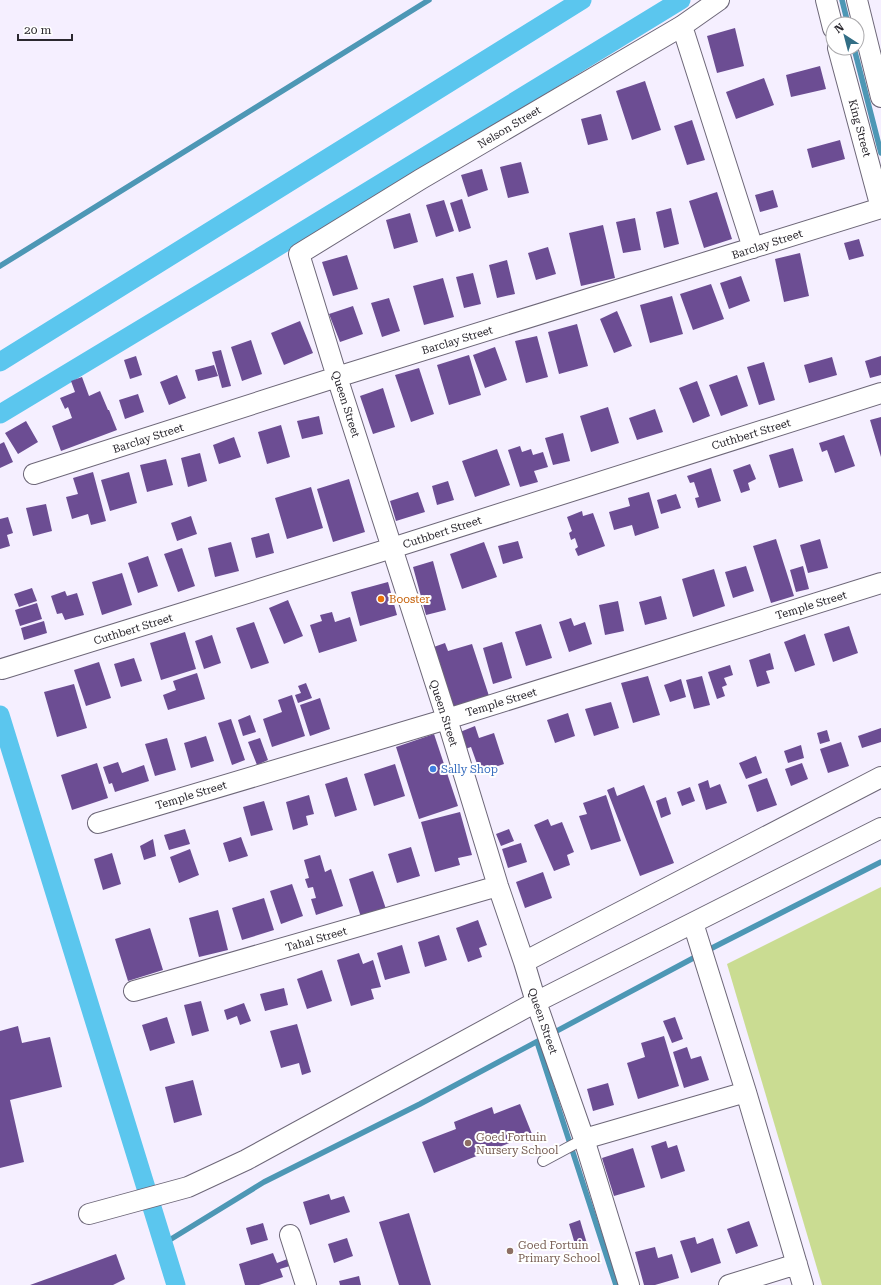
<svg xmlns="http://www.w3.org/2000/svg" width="881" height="1285" font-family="'Roboto Serif',serif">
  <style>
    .green { fill: #cadc92 }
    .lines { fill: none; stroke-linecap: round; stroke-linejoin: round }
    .stream { stroke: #4d97b5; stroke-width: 5.5 }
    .canal { stroke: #5bc6ee; stroke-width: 19 }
    .building { fill: #6c4d93 }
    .lane-casing { stroke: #6d6778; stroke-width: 12 }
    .street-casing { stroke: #6d6778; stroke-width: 22 }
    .lane { stroke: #fff; stroke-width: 10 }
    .street { stroke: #fff; stroke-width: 20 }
    .food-dot { fill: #e8710a; stroke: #fff; stroke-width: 1.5 }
    .shop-dot { fill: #3f7fe0; stroke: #fff; stroke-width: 1.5 }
    .education-dot { fill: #8d6e63; stroke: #fff; stroke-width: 1.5 }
    .labels { text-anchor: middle; stroke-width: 4; stroke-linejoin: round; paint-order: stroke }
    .street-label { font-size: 11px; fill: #2b282f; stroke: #fff }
    .food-label { font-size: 11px; fill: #c56008; stroke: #fff; text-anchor: start }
    .shop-label { font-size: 11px; fill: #366cbe; stroke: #fff; text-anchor: start }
    .education-label { font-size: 11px; fill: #785e54; stroke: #fff; text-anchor: start }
  </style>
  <rect width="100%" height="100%" fill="#f5efff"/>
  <path class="green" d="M881,887v398h-59l-95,-321z"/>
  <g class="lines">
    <path class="stream" d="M842,0l6,24
      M854,48l27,105
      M0,266l429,-266
      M537,1042l79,243
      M163,1244l101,-62 156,-78 294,-157 167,-85"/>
    <path class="canal" d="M0,362l582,-362
      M0,414l254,-153 427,-261
      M0,715l176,570"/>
  </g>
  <path class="building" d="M735,28l9,38 -27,7 -10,-37z
    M820,66l6,23 -35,8 -5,-22z
    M764,78l10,27 -38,14 -10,-27z
    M645,81l16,49 -29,10 -16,-49z
    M601,114l7,26 -20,5 -7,-26z
    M692,120l13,40 -18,5 -13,-39z
    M840,140l5,19 -33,9 -5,-19z
    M521,162l8,31 -21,5 -8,-31z
    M482,169l6,21 -20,7 -7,-22z
    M773,190l5,17 -18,5 -5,-17z
    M717,192l15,47 -28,9 -15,-47z
    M462,199l9,29 -12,4 -9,-29z
    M444,200l10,31 -18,6 -10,-32z
    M671,208l8,36 -15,4 -8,-36z
    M410,213l8,29 -24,7 -8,-29z
    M635,218l6,32 -18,3 -7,-31z
    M603,225l12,53 -34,8 -12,-53z
    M859,239l5,17 -15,4 -5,-17z
    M548,247l8,27 -20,6 -8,-27z
    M800,253l9,43 -25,6 -9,-43z
    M347,255l11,34 -25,7 -11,-34z
    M507,260l8,34 -18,4 -8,-33z
    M473,273l8,31 -17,4 -8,-31z
    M741,276l9,25 -21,8 -9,-26z
    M443,278l11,39 -30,8 -11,-39z
    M711,284l13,35 -31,11 -13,-36z
    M672,296l11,38 -33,9 -10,-38z
    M389,298l11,33 -18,6 -11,-34z
    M353,306l10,28 -23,8 -11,-28z
    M617,311l15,35 -18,7 -14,-34z
    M300,321l13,32 -29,12 -13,-32z
    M577,324l11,42 -29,8 -11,-42z
    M537,336l11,41 -22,6 -11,-42z
    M251,340l11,34 -20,7 -11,-34z
    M495,347l12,33 -22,8 -12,-33z
    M221,350l10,36 -9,2 -10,-36z
    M469,355l12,40 -32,10 -12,-40z
    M136,356l6,19 -12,4 -6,-19z
    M881,356v19l-11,3 -5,-17z
    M832,357l5,18 -28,8 -5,-18z
    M764,362l11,38 -16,5 -12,-38z
    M214,365l4,11 -20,5 -3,-11z
    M419,368l15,46 -23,8 -16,-47z
    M177,375l9,23 -17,7 -9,-23z
    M737,375l11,31 -27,10 -12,-31z
    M82,377l7,19 11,-5 8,19h1l8,20 -56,21 -9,-25 20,-8 -4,-11 -3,2 -5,-11 15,-6 -4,-11z
    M697,381l13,35 -17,7 -14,-35z
    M383,388l12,39 -22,7 -13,-38z
    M138,394l6,18 -19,7 -6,-19z
    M608,407l11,36 -28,9 -11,-36z
    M655,409l8,23 -26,8 -8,-22z
    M319,416l4,18 -21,5 -5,-18z
    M881,417v40l-11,-37z
    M26,421l12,21 -20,12 -13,-21z
    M281,425l9,32 -23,7 -9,-32z
    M563,433l7,28 -17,4 -8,-27z
    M844,435l11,31 -20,7 -8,-23 -5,2 -3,-9z
    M234,437l7,20 -22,7 -6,-19z
    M4,442l9,20 -13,6v-24z
    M520,446l2,6 9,-3 2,6 10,-3 5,15 -14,4 4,11 -18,5 -12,-37z
    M793,448l10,33 -24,7 -10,-33z
    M497,449l13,36 -35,12 -13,-36z
    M200,453l7,28 -19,6 -7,-29z
    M166,459l7,26 -26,7 -7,-27z
    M750,464l6,15 -8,4 2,7 -9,3 -8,-23z
    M711,468l10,33 -23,7 -3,-10 4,-1 -5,-15 -4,1 -3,-7z
    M93,472l13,49 -15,4 -3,-11 -16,5 -6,-22 12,-3 -5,-16z
    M129,472l8,31 -27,8 -9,-31z
    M349,479l16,53 -32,10 -16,-53z
    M448,481l6,19 -17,5 -5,-19z
    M311,487l12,41 -36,11 -12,-41z
    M418,492l7,20 -29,9 -6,-20z
    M649,492l10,36 -24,8 -3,-11 -18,5 -5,-18 21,-6 -2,-8z
    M676,494l5,14 -20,6 -4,-14z
    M46,504l6,27 -19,5 -7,-28z
    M582,511l1,5 10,-3 12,33 -27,10 -3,-7 3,-2 -3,-9 -4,2 -2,-7 3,-2 -5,-14z
    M191,516l6,18 -20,7 -6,-18z
    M8,517l5,16 -6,2 3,11 -10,3v-30z
    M269,533l5,20 -18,5 -5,-20z
    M776,539l18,57 -23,7 -18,-57z
    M820,539l8,29 -20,5 -8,-28z
    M518,541l5,17 -20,6 -5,-18z
    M231,542l8,29 -24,6 -7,-29z
    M484,542l13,35 -35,12 -12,-35z
    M182,548l13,38 -17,6 -14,-38z
    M148,556l10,30 -20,7 -10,-30z
    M433,561l13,49 -20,5 -13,-48z
    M746,566l8,25 -21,7 -8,-26z
    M803,566l6,23 -13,3 -6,-22z
    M714,569l11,37 -32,11 -11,-38z
    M122,573l10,32 -30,10 -10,-33z
    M388,582l9,33 -37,11 -9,-34z
    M32,588l5,13 -18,6 -5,-13z
    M65,591l2,5 10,-3 7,22 -19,5 -3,-7 -5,1 -6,-18z
    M661,596l6,23 -22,6 -6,-23z
    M288,600l15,36 -19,8 -15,-36z
    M618,601l6,30 -19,4 -6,-30z
    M37,603l5,16 -22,7 -5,-16z
    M332,612l3,10 15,-5 7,24 -38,12 -9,-28 12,-4 -2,-6z
    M571,618l3,8 11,-4 7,22 -23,8 -10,-30z
    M44,621l3,12 -23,7 -3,-12z
    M254,622l15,41 -18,6 -15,-41z
    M541,624l11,34 -26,8 -11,-34z
    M849,626l9,27 -25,9 -9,-28z
    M185,632l11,37 -35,11 -11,-37z
    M805,634l10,31 -20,7 -11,-30z
    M212,635l9,28 -17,6 -9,-28z
    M502,642l10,36 -19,6 -10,-36z
    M445,643l3,8 24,-7 17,52 -38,12 -20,-60z
    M770,653l4,16 -8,2 4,12 -13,4 -8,-27z
    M134,658l8,23 -21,6 -7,-23z
    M99,662l12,36 -25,8 -12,-36z
    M730,665l3,10 -9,3 3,7 -5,2 3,9 -8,3 -9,-27z
    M197,673l8,26 -37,11 -5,-15 13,-5 -3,-9z
    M648,676l12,39 -27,8 -12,-40z
    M702,676l8,29 -16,4 -8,-29z
    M681,679l5,18 -16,5 -6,-17z
    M306,683l6,15 -14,5 -3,-8 6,-2 -3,-7z
    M74,684l13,44 -30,9 -13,-45z
    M292,695l13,41 -33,11 -9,-28 19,-7 -4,-12z
    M320,698l10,31 -20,7 -10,-31z
    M611,702l8,26 -25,8 -9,-27z
    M568,713l7,23 -20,7 -8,-23z
    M250,715l6,17 -13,4 -5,-16z
    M231,719l14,41 -13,5 -14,-42z
    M475,726l4,12 15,-5 10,31 -24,8 -9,-25 -6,2 -5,-17z
    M881,728v14l-19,6 -4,-12z
    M827,730l3,11 -10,3 -3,-11z
    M434,734l24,72 -39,13 -23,-72z
    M206,736l8,25 -23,7 -7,-25z
    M167,738l9,32 -21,6 -10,-32z
    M260,738l8,22 -11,5 -9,-23z
    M841,742l8,24 -21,7 -8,-24z
    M801,745l3,13 -16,5 -4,-12z
    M756,756l6,17 -16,6 -7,-16z
    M118,762l4,11 22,-8 5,16 -34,11 -3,-9 -3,1 -6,-17z
    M97,763l11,35 -36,12 -11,-35z
    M802,763l6,16 -17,7 -6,-17z
    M395,764l10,32 -31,10 -10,-32z
    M347,777l10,33 -22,7 -10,-33z
    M767,778l10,27 -20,7 -9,-27z
    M708,780l2,8 10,-4 7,19 -21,7 -8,-26z
    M644,785l30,78 -34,13 -33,-86 7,-3 3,9z
    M690,787l5,14 -13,5 -5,-14z
    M309,795l5,19 -8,2 2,9 -15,5 -7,-28z
    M606,795l15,46 -30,9 -12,-34 8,-2 -4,-11z
    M666,797l5,17 -10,4 -5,-17z
    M264,801l9,29 -22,6 -8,-29z
    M460,812l12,43 -14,3 2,7 -25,7 -14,-50z
    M548,819l3,7 11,-4 12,30 -7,3 3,10 -16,6 -20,-46z
    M185,829l5,15 -21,6 -5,-15z
    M509,829l5,12 -13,5 -5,-12z
    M241,837l7,19 -19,6 -6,-19z
    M153,839l3,17 -12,4 -4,-14z
    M521,843l6,19 -19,6 -6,-19z
    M411,847l9,29 -23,7 -9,-29z
    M190,849l9,26 -20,8 -9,-26z
    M112,853l9,31 -18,6 -9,-31z
    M320,855l5,17 6,-3 12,37 -27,9 -5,-16 5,-1 -3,-11 -5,1 -3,-9 4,-1 -5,-18z
    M373,871l13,38 -25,8 -12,-38z
    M543,872l9,26 -27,10 -9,-26z
    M292,884l11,32 -22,8 -11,-33z
    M264,898l10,32 -32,10 -10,-32z
    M218,910l10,40 -29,7 -10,-39z
    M478,920l9,25 -8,3 3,9 -14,5 -12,-34z
    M150,928l13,42 -35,11 -13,-42z
    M439,935l8,25 -22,7 -7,-25z
    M402,945l8,28 -25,7 -8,-27z
    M359,953l4,11 10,-4 8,27 -10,2 3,10 -23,7 -14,-46z
    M322,970l10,31 -25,8 -10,-30z
    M284,988l4,17 -23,6 -5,-17z
    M201,1001l8,30 -17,5 -8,-31z
    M244,1003l7,18 -11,4 -3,-9 -10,4 -3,-10z
    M167,1017l8,26 -25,8 -8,-26z
    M675,1017l8,22 -11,4 -9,-22z
    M297,1024l14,48 -9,3 -3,-12 -18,5 -11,-37z
    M18,1026l4,17 28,-6 12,50 -52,13 14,62 -24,6v-137z
    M664,1036l15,50 -41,13 -11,-36 18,-6 -4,-14z
    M687,1047l4,12 10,-3 8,24 -25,8 -11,-36z
    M193,1080l9,35 -28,8 -9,-36z
    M608,1083l6,22 -21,6 -6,-22z
    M520,1104l12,30 -98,39 -12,-31 34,-13 -2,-7 38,-15 2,7z
    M666,1141l2,7 9,-3 8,26 -24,8 -10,-33z
    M633,1148l12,39 -31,9 -12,-38z
    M329,1194l2,6 13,-4 6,16 -40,13 -7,-23z
    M409,1213l22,72h-32l-20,-63z
    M580,1220l8,27 -11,4 -8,-27z
    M749,1221l9,25 -22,8 -9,-25z
    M263,1223l5,17 -17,5 -5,-17z
    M695,1237l2,7 16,-6 8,25 -30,10 -11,-32z
    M347,1238l6,18 -19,7 -6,-19z
    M655,1247l3,11 14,-4 7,24 -24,7h-11l-9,-33z
    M273,1253l4,10 13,-5 3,7 -13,4 3,8 -24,8h-14l-6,-21z
    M116,1254l9,25 -12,6h-83z
    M359,1276l2,9h-21l-1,-4z"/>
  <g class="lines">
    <g class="lane-casing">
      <path id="lane" d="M543,1161l41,-22"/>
    </g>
    <g class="street-casing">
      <path id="street" d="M826,0l7,28
        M857,0l24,97
        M682,26l71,222
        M838,48l43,160
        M34,474l303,-97 544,-169
        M2,669l390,-121 489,-155
        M98,823l349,-104 434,-136
        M693,923l53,169 57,193
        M524,962l357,-185
        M134,991l364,-105
        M584,1139l162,-47
        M89,1214l99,-27 58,-27 290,-158 345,-174
        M290,1235l16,50
        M629,1285l-45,-146 -48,-137 -12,-40 -26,-76 -51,-167 -110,-342 -38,-123 122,-75 261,-153 37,-26
        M729,1285l68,-21"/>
    </g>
    <use href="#lane" class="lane"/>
    <use href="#street" class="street"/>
  </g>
  <circle class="food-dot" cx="381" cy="599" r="4"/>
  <circle class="shop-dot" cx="433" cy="769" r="4"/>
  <g class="education-dot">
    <circle cx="468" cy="1143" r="4"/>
    <circle cx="510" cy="1251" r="4"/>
  </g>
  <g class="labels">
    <g class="street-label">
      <text transform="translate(509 127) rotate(-31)" y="4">Nelson Street</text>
      <text transform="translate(860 128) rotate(75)" y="4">King Street</text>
      <text transform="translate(767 244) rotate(-18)" y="4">Barclay Street</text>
      <text transform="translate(457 340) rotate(-17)" y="4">Barclay Street</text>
      <text transform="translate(346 404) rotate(72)" y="4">Queen Street</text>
      <text transform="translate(751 434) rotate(-17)" y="4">Cuthbert Street</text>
      <text transform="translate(148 438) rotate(-18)" y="4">Barclay Street</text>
      <text transform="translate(442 532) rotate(-18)" y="4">Cuthbert Street</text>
      <text transform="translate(811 605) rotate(-17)" y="4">Temple Street</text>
      <text transform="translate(133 629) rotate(-17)" y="4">Cuthbert Street</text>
      <text transform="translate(501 702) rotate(-17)" y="4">Temple Street</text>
      <text transform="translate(444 713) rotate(72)" y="4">Queen Street</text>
      <text transform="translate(191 795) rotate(-17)" y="4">Temple Street</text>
      <text transform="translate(316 939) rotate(-16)" y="4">Tahal Street</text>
      <text transform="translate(543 1021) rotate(71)" y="4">Queen Street</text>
    </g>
    <g class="food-label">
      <text x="389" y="603">Booster</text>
    </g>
    <g class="shop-label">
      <text x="441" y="773">Sally Shop</text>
    </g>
    <g class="education-label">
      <text x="476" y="1141">Goed Fortuin<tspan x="476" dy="13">Nursery School</tspan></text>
      <text x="518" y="1249">Goed Fortuin<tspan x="518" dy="13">Primary School</tspan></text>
    </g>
  </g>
  <g transform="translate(845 36) rotate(324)"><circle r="19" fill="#ffffff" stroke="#aaa9ac"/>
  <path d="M0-3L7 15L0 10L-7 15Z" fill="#326e85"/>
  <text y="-6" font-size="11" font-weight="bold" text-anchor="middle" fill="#2b282f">N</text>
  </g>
  <path d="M18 34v6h54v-6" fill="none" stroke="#2b282f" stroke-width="2"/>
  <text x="24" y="34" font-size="12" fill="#2b282f" stroke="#ffffff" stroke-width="3" paint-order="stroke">20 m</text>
</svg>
